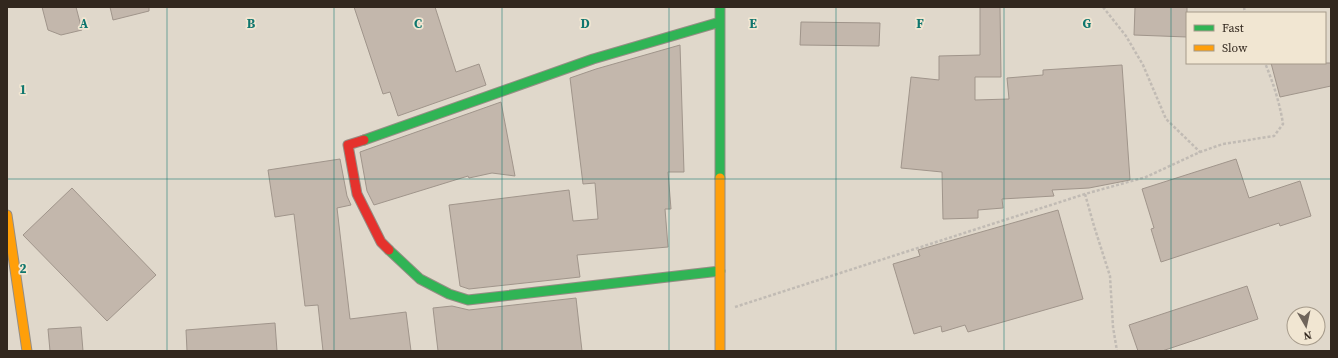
<svg xmlns="http://www.w3.org/2000/svg" width="1338" height="358" font-family="'Source Serif 4',serif">
  <style>
    .building { fill: #c3b7ac; stroke: #a0958b }
    .lines { fill: none; stroke-linecap: round; stroke-linejoin: round }
    .fast-casing { stroke: #958d84; stroke-width: 11 }
    .slow-casing { stroke: #958d84; stroke-width: 11 }
    .jam-casing { stroke: #958d84; stroke-width: 11 }
    .path { stroke: #c1bbb4; stroke-width: 2.5; stroke-dasharray: 3 2; stroke-linecap: butt }
    .fast { stroke: #30b455; stroke-width: 9 }
    .slow { stroke: #ff9f0a; stroke-width: 9 }
    .jam { stroke: #e5322d; stroke-width: 9 }
    .grid { fill: none; stroke: #0f766e; stroke-width: 1; stroke-opacity: 0.55 }
    .grid-label { font-size: 13px; text-anchor: middle; font-weight: bold; fill: #0f766e; stroke: #f1e6d2; stroke-width: 3.5; stroke-linejoin: round; paint-order: stroke }
  </style>
  <rect width="100%" height="100%" fill="#e0d8cb"/>
  <path class="building" d="M42,7h34l6,23 -21,5 -13,-5z
    M110,7h39v4l-36,9z
    M354,7h81l21,65 23,-8 7,21 -88,31 -8,-24 -7,2z
    M980,7h20l1,70h-26v23l34,-1 -2,-21 36,-3v-5l79,-5 8,115 -41,8 -37,2 2,6 -52,3 1,9 -25,2v8l-35,1 -1,-47 -41,-4 10,-91 28,3v-24l41,-1z
    M1135,7h52v30l-53,-2z
    M801,22l79,1 -1,23 -79,-1z
    M680,45l4,127h-16l3,37h-6l3,38 -91,8 3,22 -111,12 -9,-3 -11,-81 120,-15 4,31 25,-2 -3,-36 -12,1 -13,-106 26,-9z
    M1271,63h60v23l-51,11z
    M501,102l14,74 -23,-3 -23,5 -1,-2 -94,29 -7,-14 -7,-39z
    M340,159l7,37 4,9 -14,3 13,111 56,-7 5,39h-88l-5,-46 -13,1 -11,-92 -19,3 -7,-47z
    M1236,159l13,39 51,-17 11,35 -31,10 -1,-3 -118,39 -10,-33 3,-1 -12,-39z
    M72,188l84,87 -49,46 -84,-86z
    M1058,210l25,89 -115,33 -3,-7 -23,7 -1,-6 -27,8 -21,-70 27,-8 -2,-6z
    M1247,286l11,33 -96,32h-24l-9,-26z
    M576,298l6,53h-144l-5,-43 19,-2 17,4z
    M275,323l2,28h-90l-1,-21z
    M81,327l2,24h-33l-2,-22z"/>
  <g class="lines">
    <g class="fast-casing">
      <path id="fast" d="M720,7v171
        M364,140l229,-81 127,-37
        M389,250l31,29 29,15 19,6 252,-29"/>
    </g>
    <g class="slow-casing">
      <path id="slow" d="M720,178v173
        M7,215l20,136"/>
    </g>
    <g class="jam-casing">
      <path id="jam" d="M364,140l-16,5 9,49 24,48 8,8"/>
    </g>
    <path class="path" d="M1103,7l23,29 17,29 23,54 34,33
      M1244,7l1,6
      M1085,194l9,32 16,50 3,51 4,24
      M735,307l350,-113 61,-17 54,-25 23,-8 51,-8 9,-12c-3,-20 -10,-42 -18,-61"/>
    <use href="#fast" class="fast"/>
    <use href="#slow" class="slow"/>
    <use href="#jam" class="jam"/>
  </g>
  <path class="grid" d="M167,7v344M334,7v344M502,7v344M669,7v344M836,7v344M1004,7v344M1171,7v344M7,179h1324"/>
  <g class="grid-label">
    <text x="84" y="28">A</text>
    <text x="251" y="28">B</text>
    <text x="418" y="28">C</text>
    <text x="585" y="28">D</text>
    <text x="753" y="28">E</text>
    <text x="920" y="28">F</text>
    <text x="1087" y="28">G</text>
    <text x="23" y="94">1</text>
    <text x="23" y="273">2</text>
  </g>
  <rect width="1338" height="358" fill="none" stroke="#32271e" stroke-width="16"/>
  <rect x="1186" y="12" width="140" height="52" fill="#f1e6d2" stroke="#a59a8a"/>
  <rect x="1194" y="25" width="20" height="6" fill="#30b455" stroke="#a59a8a"/>
  <text x="1222" y="32" font-size="12" fill="#32271e">Fast</text>
  <rect x="1194" y="45" width="20" height="6" fill="#ff9f0a" stroke="#a59a8a"/>
  <text x="1222" y="52" font-size="12" fill="#32271e">Slow</text>
  <g transform="translate(1306 326) rotate(171)"><circle r="19" fill="#f1e6d2" stroke="#a59a8a"/>
  <path d="M0-3L7 15L0 10L-7 15Z" fill="#6f655b"/>
  <text y="-6" font-size="11" font-weight="bold" text-anchor="middle" fill="#32271e">N</text>
  </g>
</svg>
